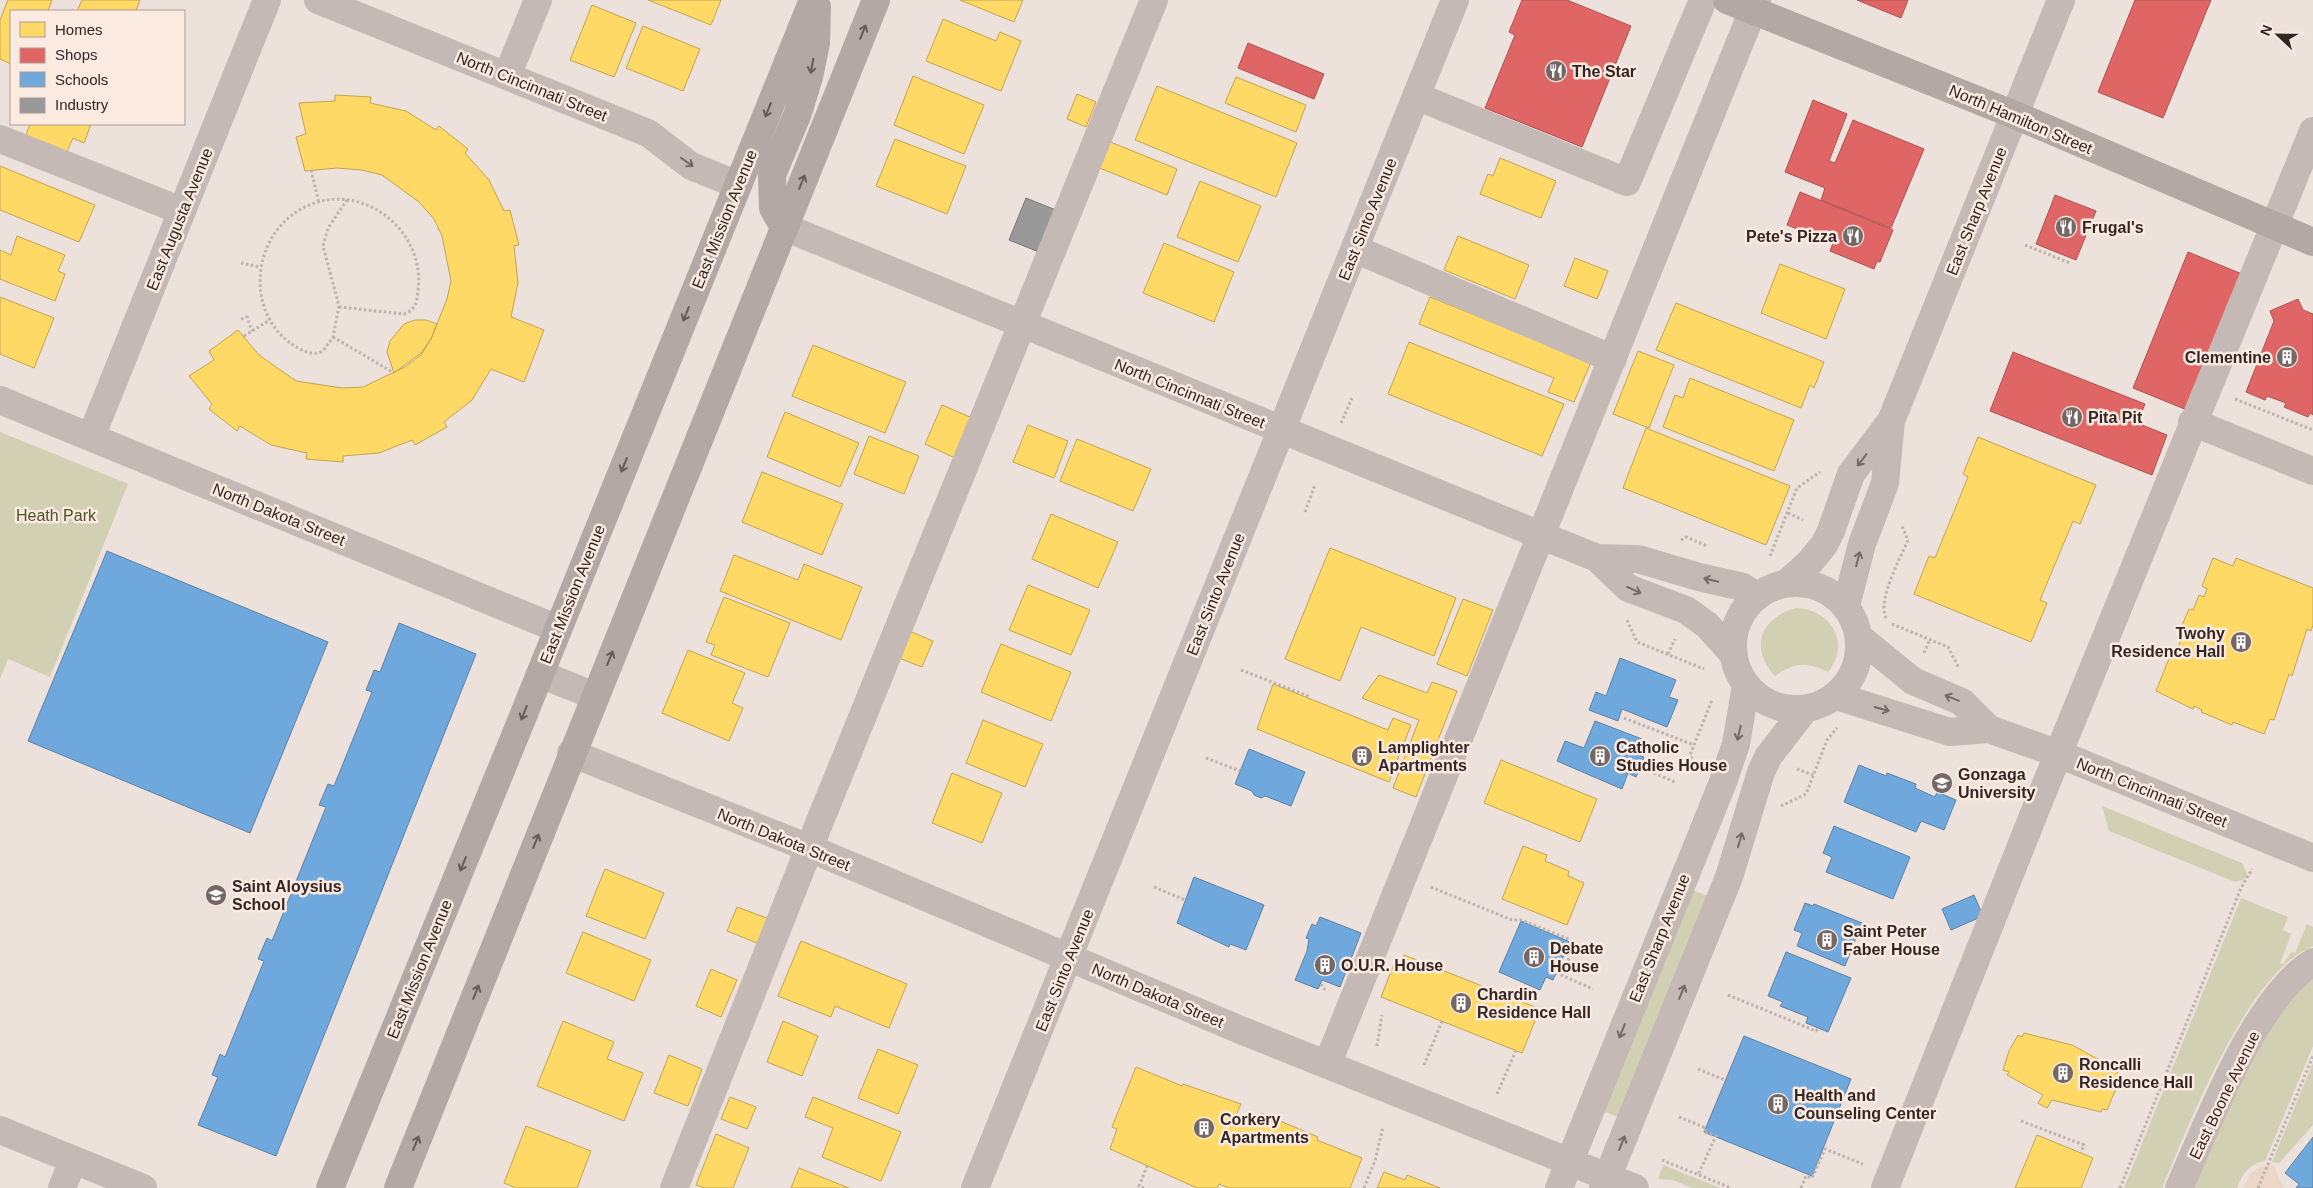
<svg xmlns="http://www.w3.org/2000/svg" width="2313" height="1188" font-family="Arial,sans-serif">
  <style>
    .green { fill: #d1d0b3 }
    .plaza { fill: #ecd6c8 }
    .homes { fill: #ffd966; stroke: #c2a352 }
    .shops { fill: #e06666; stroke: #ac5352 }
    .schools { fill: #6fa8dc; stroke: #5d81a5 }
    .industry { fill: #999; stroke: #7b7676 }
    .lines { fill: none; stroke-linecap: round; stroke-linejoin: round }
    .path { stroke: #bdb2ad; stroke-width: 3; stroke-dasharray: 2.5 2.5; stroke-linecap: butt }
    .minor { stroke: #c4b9b4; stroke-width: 28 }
    .major { stroke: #b3a8a4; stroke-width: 28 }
    .oneway { stroke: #675a57 }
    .oneway2 { stroke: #756865 }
    .labels { text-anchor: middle; stroke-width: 5; stroke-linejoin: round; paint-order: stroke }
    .poi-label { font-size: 16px; font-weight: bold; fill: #342624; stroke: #faeae0; text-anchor: start }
    .street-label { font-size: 16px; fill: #342624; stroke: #faeae0 }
    .park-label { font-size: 16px; fill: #4b5425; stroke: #faeae0 }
  </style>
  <rect width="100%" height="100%" fill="#ece1db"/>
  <path class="green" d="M0,432l128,52 -78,193 -42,-18 -8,20z
    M1796,608c34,1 56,35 32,64 -23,-11 -33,-9 -53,4 -26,-28 -15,-58 21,-68z
    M2102,806l140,57 5,11 -2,5 -10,3 -126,-51z
    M1690,889l20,8 -90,221 -19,-8z
    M2241,898l47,19 -5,13 8,4 -11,30 4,-1 7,-11 4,1 12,-29 6,3v19c-66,26 -124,179 -151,242h-38z
    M2313,976v70l-48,115c-15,2 -23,13 -28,27h-45l59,-129 27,-43z
    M2313,1063v62l-34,38 -7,-1z
    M1663,1165l57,23h-28l-19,-8 -15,-1z"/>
  <path class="plaza" d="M2268,1164l5,1 11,23h-41l8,-15 8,-6z"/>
  <path class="homes" d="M8,0h44l-4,11h-37v53l-11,-5v-39z
    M82,0h58l-4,11h-59z
    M648,0h73l-10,25z
    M960,0h63l-9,22z
    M592,5l44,18 -22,54 -44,-17z
    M943,19l53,22 4,-9 21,9 -20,50 -75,-30z
    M643,26l57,23 -17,42 -57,-23z
    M913,76l71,29 -20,49 -70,-29z
    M1236,77l70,28 -10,27 -71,-29z
    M1157,86l140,57 -21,54 -141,-57z
    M1077,94l19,8 -10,25 -19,-8z
    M335,95l36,2 -1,6 36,8 30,19 3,-4 29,23 -3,4 24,27 15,31 6,-1 9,35 -5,1 4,37 -7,34 33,13 -20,52 -33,-13 -19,31 -28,22 3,5 -32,18 -3,-5 -33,13 -36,3v6l-37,-3 1,-6 -36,-8 -31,-19 -3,5 -28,-22 3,-5 -23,-28 25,-16 -5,-9 29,-21 21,25 37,26 46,7 21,-1 42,-20 16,-12 10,-16 16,-40 4,-18 -9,-45 -8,-17 -15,-17 -37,-27 -20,-5 -25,-2 -32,3 -9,-34 10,-3 -7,-31 36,-2z
    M30,124h61l-7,19 -11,-5 -7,16 -41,-17z
    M895,139l71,27 -19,48 -71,-28z
    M1108,141l69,28 -10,26 -70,-28z
    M1500,158l56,23 -15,37 -61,-24 8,-20 5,2z
    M0,166l95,39 -16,37 -79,-32z
    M1200,181l61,25 -23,56 -61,-25z
    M17,236l48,19 -7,16 7,3 -10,27 -55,-22v-29l11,5z
    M1458,236l71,29 -14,34 -71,-29z
    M1164,243l70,29 -20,50 -71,-29z
    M1575,258l33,13 -11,28 -33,-13z
    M1780,264l65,25 -19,50 -65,-26z
    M0,297l54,21 -20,50 -34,-14z
    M1430,297l161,65 -17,40 -26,-10 6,-14 -135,-54z
    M1676,303l148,59 -10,26 -4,-3 -9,23 -145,-58z
    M415,320h11l11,4 -6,15 -10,14 -27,20 -7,-21 3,-11 14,-17z
    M1409,342l155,62 -22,52 -154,-62z
    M813,345l93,37 -21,51 -93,-37z
    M1638,351l36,14 -25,63 -36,-14z
    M1690,378l104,42 -20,51 -111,-44 12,-32 8,3z
    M942,405l30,13 -17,40 -30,-14z
    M785,412l74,31 -19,44 -73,-30z
    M1028,425l40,16 -14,37 -41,-16z
    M1646,428l144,58 -24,59 -143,-57z
    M869,436l50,20 -15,38 -50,-20z
    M1978,437l118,48 -16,39 -7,-3 -33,79 7,3 -16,39 -117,-48 15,-38 6,2 33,-81 -5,-3z
    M1077,439l74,30 -18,42 -73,-30z
    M762,472l81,32 -21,51 -80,-33z
    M1051,514l67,28 -20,46 -66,-29z
    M1330,548l126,50 -22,58 -73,-29 -21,54 -55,-22z
    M734,555l64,25 6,-16 58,23 -21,53 -121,-49z
    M2213,558l20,8 3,-8 77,30v37l-2,6 -4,-2 -15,47 -3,-2 -15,46 -4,-1 -6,15 -31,-12 -1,3 -31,-13 1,-2 -8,-4 -1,3 -37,-18 16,-40 4,2 8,-21 -4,-2 9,-21 4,1 6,-15 5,2 3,-8 -5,-3z
    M1028,585l62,25 -19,45 -62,-25z
    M724,597l66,26 -22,54 -57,-22 4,-10 -9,-3z
    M1463,599l30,11 -26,66 -30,-12z
    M907,630l26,11 -11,26 -26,-10z
    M1001,644l70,28 -20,49 -70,-29z
    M688,650l57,23 -13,30 11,5 -14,33 -67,-28z
    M1379,675l48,18 5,-11 25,9 -41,106 -23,-9 26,-68 -57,-22z
    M1273,684l115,46 5,-12 18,7 -22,57 -132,-53z
    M983,720l60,24 -18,43 -59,-24z
    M1501,760l96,39 -17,43 -96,-39z
    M952,773l50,20 -20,50 -50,-20z
    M1523,846l24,9 -2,6 24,10 -1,5 16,7 -17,42 -65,-26z
    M605,869l59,24 -19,46 -59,-23z
    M737,907l35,13 -10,25 -35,-14z
    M583,932l68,28 -17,41 -68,-28z
    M801,941l106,43 -18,44 -54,-22 -4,11 -53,-21z
    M1404,955l131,52 -5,12 5,2 -13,32 -141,-56 13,-33 5,3z
    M711,969l26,11 -16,37 -25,-11z
    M563,1021l51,21 -7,17 36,14 -19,48 -87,-35z
    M783,1021l35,15 -16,40 -35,-14z
    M2024,1033l48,12 46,25 -1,4 4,3 -14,33 -5,-1 -1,3 -49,-12 -5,8 -9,-5 5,-8 -36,-20 2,-3 -6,-2 6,-19 9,-16 4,2z
    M878,1049l40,16 -20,49 -40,-16z
    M669,1055l33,14 -14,37 -34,-13z
    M1136,1067l46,19 1,-2 58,20 -5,11 21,9 4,-11 57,24 -1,3 45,18 -12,30h-121l-10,-4 -2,4h-20l-87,-39 7,-20 -5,-2z
    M730,1097l26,10 -9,22 -26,-10z
    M813,1097l88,35 -20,49 -59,-24 11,-29 -28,-11z
    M526,1126l65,25 -14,37h-61l-12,-5z
    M716,1134l33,14 -16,40h-28l-9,-3z
    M2037,1135l56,23 -12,30h-66z
    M799,1168l50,20h-58z
    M1384,1172l21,8 2,-5 33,13h-63z"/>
  <path class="shops" d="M1522,0h45l64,26 -49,121 -97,-39 30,-73 -6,-3z
    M1857,0h51l-7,18z
    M2135,0h76l-48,118 -65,-26z
    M1248,43l76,31 -10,25 -76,-31z
    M1813,100l34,14 -18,47 6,2 18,-43 71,29 -33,79 -70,-28 4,-12 -40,-16z
    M1800,192l93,38 -13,32 -3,-1 -3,8 -44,-18 3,-8 -46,-18z
    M2055,195l41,16 -20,49 -40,-16z
    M2188,252l54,22 -55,136 -54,-22z
    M2298,299l5,11 10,4v101l-3,-2 -2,4 -24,-10 2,-4 -19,-7 -2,4 -19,-8 28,-71 -4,-10z
    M2013,352l132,52 -8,19 30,12 -15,40 -162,-64z"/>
  <path class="schools" d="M107,551l221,91 -78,191 -222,-92z
    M399,623l77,31 -200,502 -78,-31 20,-48 -6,-2 8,-21 5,3 39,-96 -6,-2 9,-21 5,3 54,-134 -7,-2 9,-21 6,2 38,-94 -6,-2 8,-20 6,2z
    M1620,658l56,22 -7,17 9,3 -11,27 -45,-18 -4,12 -29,-11 7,-18 10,4z
    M1595,721l47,18 -6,15 8,3 -8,20 -8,-4 -6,16 -65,-28 8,-20 19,7z
    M1249,749l56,23 -14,34 -26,-10 -4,2 -7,-3 -2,-4 -17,-7z
    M1859,765l27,11 1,-3 29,11 -1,4 20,9 2,-5 19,8 -12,30 -23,-9 -5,11 -72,-30z
    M1834,826l76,31 -17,42 -67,-27 6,-15 -9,-4z
    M1194,877l70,28 -18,45 -16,-6 -1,3 -52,-24z
    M1974,895l9,21 -32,14 -9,-21z
    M1805,903l8,3 1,-2 48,19 -17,43 -48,-20 5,-13 -8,-3z
    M1320,917l41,16 -21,54 -18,-7 -4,9 -23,-9 12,-29 2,-12 -3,-1 6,-14 4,2z
    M1521,921l49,21 -17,38 -7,-3 -6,13 -41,-18z
    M1786,952l65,26 -23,54 -22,-9 2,-6 -28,-11 3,-4 -15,-6z
    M1744,1036l107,43 -39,97 -108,-44z
    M2313,1137v51h-17l3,-4 -14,-11z"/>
  <path class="industry" d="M1026,198l30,12 -17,42 -30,-12z"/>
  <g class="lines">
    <path class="path" d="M311,170l8,33
      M2025,245l45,18
      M241,263l19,4
      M339,307l65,7c12,-4 13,-13 14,-24 8,-61 -59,-112 -115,-82 -55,29 -59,114 -1,142 7,3 13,5 21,1l10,-14 6,-31 -16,-60 5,-18 19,-28
      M241,319l6,-2 5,14
      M244,336l26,-16
      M333,337l61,36
      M2235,399l78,31
      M1341,423l11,-25
      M1305,512l10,-27
      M1788,513l15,7
      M1681,540l5,-3 21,9
      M1770,556l27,-68 23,-16
      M1886,618c-9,-18 14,-59 22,-78l-6,-14
      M1627,620l10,22 67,27
      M1892,624l56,23 11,21
      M1924,653l6,-14
      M1668,654l7,-15
      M1241,670l67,26 2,3
      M1624,718l70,27
      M1206,758l34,13
      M1640,767l35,15
      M1696,768l-6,-13 22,-55
      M1797,769l16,6
      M1781,806l25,-12 21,-54 10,-12
      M1154,887l31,13
      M1431,887l81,33h9l48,19 5,7 -12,29
      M1556,973l37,16
      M1321,984l4,6
      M1728,995l88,36 2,-3
      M1377,1046l5,-31
      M1424,1065l18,-44
      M1698,1069l27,11
      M1497,1094l19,-44
      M1679,1117l27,11 -2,4 12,4 -18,39
      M2021,1121l63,24 -3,8
      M1662,1160l69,28
      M1144,1188l-5,-2 9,-22
      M1364,1188l11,-27 8,-34
      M1801,1188l5,-12 6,2 13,-29 38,15
      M2120,1188l121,-300 11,-19
      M2258,1188l55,-132"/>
    <path class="minor" d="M318,0l330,133 43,33 47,19
      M507,76l31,-76
      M1416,96l211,86 76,-182
      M0,139l182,72
      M784,227l813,331 41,1 61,18 44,10 14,9
      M1355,249l258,110
      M0,400l558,229
      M2192,422l121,49
      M91,437l176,-437
      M1597,558l31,30 58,22 21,15 27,30
      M1733 646a63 63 0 1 1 126 0a63 63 0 1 1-126 0Z
      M1787,583l23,-21 14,-17 7,-14 20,-57 40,-53 170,-421
      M1846,606l16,-62 23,-61 6,-62
      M1859,637l54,44 49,21 27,27 70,25 254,104
      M540,674l55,22
      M1836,696l114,36 39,-3
      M571,753l238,95 434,183 392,157
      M1327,1065l430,-1065
      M0,1130l143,58
      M62,1188l11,-28
      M674,1188l146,-367 334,-821
      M975,1188l480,-1188
      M1559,1188l164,-406 13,-38 10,-59
      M1603,1188l126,-311 32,-105 7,-15 37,-48
      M1885,1188l152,-382 276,-675
      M2179,1188c29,-64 75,-189 134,-226"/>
    <path class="major" d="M1727,0l288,115 298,127
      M784,227l-11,-19 -1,-33 26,-62 11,-36 7,-34 1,-36
      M330,1188l187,-457 296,-731
      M398,1188l478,-1188"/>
  </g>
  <defs><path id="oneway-shaft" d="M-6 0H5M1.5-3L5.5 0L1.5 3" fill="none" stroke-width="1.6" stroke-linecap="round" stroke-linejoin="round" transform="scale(1.25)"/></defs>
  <g class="oneway">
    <use href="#oneway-shaft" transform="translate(863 32) rotate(-68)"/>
    <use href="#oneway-shaft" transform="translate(812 66) rotate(101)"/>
    <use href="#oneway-shaft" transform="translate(768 110) rotate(112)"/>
    <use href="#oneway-shaft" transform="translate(802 182) rotate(-68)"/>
    <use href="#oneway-shaft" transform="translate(686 314) rotate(112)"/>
    <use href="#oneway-shaft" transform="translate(624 465) rotate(112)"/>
    <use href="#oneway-shaft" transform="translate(610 658) rotate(-68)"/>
    <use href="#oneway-shaft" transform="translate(524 713) rotate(112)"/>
    <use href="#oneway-shaft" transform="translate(536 841) rotate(-68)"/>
    <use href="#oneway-shaft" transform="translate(463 864) rotate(112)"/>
    <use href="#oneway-shaft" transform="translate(476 992) rotate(-68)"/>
    <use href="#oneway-shaft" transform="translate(416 1143) rotate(-68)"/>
  </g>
  <g class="oneway2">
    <use href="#oneway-shaft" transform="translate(687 162) rotate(35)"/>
    <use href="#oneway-shaft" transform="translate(1862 460) rotate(127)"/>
    <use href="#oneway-shaft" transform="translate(1858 559) rotate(-75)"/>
    <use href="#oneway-shaft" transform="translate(1711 580) rotate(-167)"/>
    <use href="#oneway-shaft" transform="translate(1634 590) rotate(25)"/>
    <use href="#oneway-shaft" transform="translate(1952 698) rotate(-158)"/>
    <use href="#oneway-shaft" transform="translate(1882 709) rotate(16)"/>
    <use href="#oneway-shaft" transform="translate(1739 733) rotate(103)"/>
    <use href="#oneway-shaft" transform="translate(1740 840) rotate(-74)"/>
    <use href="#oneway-shaft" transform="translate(1682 992) rotate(-68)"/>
    <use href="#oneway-shaft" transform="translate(1622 1031) rotate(112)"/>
    <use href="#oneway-shaft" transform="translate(1622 1143) rotate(-68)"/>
  </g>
  <defs>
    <g id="restaurant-disc" transform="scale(1.125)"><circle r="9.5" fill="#746764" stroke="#faeae0"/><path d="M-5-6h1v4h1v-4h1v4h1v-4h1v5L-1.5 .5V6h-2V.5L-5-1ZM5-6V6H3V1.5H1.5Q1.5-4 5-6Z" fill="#fff"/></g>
    <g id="building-disc" transform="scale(1.125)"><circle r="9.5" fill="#746764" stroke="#faeae0"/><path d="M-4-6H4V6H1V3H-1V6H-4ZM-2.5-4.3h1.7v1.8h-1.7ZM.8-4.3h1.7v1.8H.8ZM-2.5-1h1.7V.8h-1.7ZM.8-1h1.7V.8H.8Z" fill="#fff"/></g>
    <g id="university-disc" transform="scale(1.125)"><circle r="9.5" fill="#746764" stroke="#faeae0"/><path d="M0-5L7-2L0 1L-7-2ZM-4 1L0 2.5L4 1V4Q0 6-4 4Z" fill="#fff"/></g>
    <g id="school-disc" transform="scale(1.125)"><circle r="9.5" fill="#746764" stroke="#faeae0"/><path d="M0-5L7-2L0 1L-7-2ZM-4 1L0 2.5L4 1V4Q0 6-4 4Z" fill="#fff"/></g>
  </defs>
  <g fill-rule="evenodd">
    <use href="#restaurant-disc" x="1556" y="71"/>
    <use href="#restaurant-disc" x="2066" y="227"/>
    <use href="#restaurant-disc" x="1853" y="236"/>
    <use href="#building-disc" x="2287" y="357"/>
    <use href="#restaurant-disc" x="2072" y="417"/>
    <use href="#building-disc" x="2241" y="642"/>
    <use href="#building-disc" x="1362" y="756"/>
    <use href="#building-disc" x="1600" y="756"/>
    <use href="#university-disc" x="1942" y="783"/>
    <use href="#school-disc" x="216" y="895"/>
    <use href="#building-disc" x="1827" y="940"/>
    <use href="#building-disc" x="1534" y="957"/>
    <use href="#building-disc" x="1325" y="965"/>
    <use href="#building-disc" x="1461" y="1003"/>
    <use href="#building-disc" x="2063" y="1073"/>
    <use href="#building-disc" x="1778" y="1104"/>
    <use href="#building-disc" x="1204" y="1128"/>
  </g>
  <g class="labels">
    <g class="poi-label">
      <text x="1572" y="77">The Star</text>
      <text x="2082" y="233">Frugal's</text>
      <text x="1837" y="242" text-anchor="end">Pete's Pizza</text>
      <text x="2271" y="363" text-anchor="end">Clementine</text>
      <text x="2088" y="423">Pita Pit</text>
      <text x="2225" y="639" text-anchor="end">Twohy<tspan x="2225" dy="18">Residence Hall</tspan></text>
      <text x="1378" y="753">Lamplighter<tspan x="1378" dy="18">Apartments</tspan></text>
      <text x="1616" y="753">Catholic<tspan x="1616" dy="18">Studies House</tspan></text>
      <text x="1958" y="780">Gonzaga<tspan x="1958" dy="18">University</tspan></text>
      <text x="232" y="892">Saint Aloysius<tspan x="232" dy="18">School</tspan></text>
      <text x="1843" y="937">Saint Peter<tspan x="1843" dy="18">Faber House</tspan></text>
      <text x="1550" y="954">Debate<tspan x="1550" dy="18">House</tspan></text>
      <text x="1341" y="971">O.U.R. House</text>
      <text x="1477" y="1000">Chardin<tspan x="1477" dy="18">Residence Hall</tspan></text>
      <text x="2079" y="1070">Roncalli<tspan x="2079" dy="18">Residence Hall</tspan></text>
      <text x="1794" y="1101">Health and<tspan x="1794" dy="18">Counseling Center</tspan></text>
      <text x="1220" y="1125">Corkery<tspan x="1220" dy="18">Apartments</tspan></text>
    </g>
    <g class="street-label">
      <text transform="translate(532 86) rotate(22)" y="6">North Cincinnati Street</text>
      <text transform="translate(2021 119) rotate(23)" y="6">North Hamilton Street</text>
      <text transform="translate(1976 211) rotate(-68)" y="6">East Sharp Avenue</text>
      <text transform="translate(179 219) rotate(-68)" y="6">East Augusta Avenue</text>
      <text transform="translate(724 219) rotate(-68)" y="6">East Mission Avenue</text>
      <text transform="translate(1367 219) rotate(-68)" y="6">East Sinto Avenue</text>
      <text transform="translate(1190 393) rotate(22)" y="6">North Cincinnati Street</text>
      <text transform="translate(279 514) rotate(22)" y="6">North Dakota Street</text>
      <text transform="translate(572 594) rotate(-68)" y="6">East Mission Avenue</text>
      <text transform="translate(1215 594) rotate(-68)" y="6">East Sinto Avenue</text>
      <text transform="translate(2152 792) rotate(22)" y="6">North Cincinnati Street</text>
      <text transform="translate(784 839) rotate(22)" y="6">North Dakota Street</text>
      <text transform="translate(1659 938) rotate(-68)" y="6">East Sharp Avenue</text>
      <text transform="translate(419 969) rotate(-68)" y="6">East Mission Avenue</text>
      <text transform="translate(1064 970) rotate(-68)" y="6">East Sinto Avenue</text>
      <text transform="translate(1158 995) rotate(23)" y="6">North Dakota Street</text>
      <text transform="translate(2224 1095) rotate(-64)" y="6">East Boone Avenue</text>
    </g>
    <g class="park-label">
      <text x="56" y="521">Heath Park</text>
    </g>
  </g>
  <rect x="10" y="10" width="175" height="115" fill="#faeae0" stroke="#ab9c95"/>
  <rect x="20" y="22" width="25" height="15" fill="#ffd966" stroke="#ab9c95"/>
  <text x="55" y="35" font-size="15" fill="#342624">Homes</text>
  <rect x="20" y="48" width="25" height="15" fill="#e06666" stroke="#ab9c95"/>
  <text x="55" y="60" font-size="15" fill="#342624">Shops</text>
  <rect x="20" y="72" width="25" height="15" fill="#6fa8dc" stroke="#ab9c95"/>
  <text x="55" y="85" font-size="15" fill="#342624">Schools</text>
  <rect x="20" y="98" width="25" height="15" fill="#999999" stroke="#ab9c95"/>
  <text x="55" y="110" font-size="15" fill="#342624">Industry</text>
  <g transform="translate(2278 35) rotate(292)" stroke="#faeae0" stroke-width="4" paint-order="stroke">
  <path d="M0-4L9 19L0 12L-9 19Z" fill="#342624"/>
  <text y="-8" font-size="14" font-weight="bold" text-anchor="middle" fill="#342624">N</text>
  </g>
</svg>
